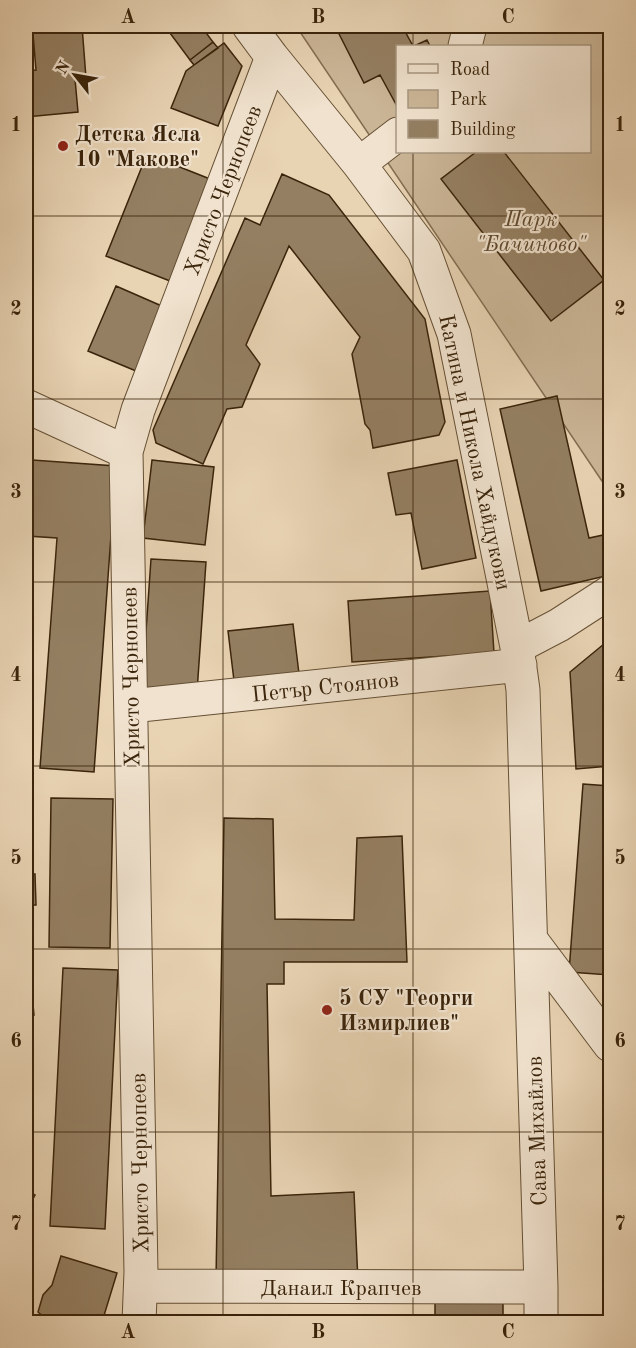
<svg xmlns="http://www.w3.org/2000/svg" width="636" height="1348" font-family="'Old Standard TT',serif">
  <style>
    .green { fill: #cab596; stroke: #826c50; stroke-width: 1.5; fill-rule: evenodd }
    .building { fill: #947f62; stroke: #3a240b; stroke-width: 1.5 }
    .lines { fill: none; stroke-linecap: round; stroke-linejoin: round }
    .minor-casing { stroke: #665035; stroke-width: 35 }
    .minor { stroke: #f0e2ce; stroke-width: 33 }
    .grid { fill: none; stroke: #3a240b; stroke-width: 1.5; stroke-opacity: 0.55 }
    .poi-dot { fill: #8f2418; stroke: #f0e2ce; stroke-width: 2 }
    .labels { text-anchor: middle; stroke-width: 4.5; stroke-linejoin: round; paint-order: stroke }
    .poi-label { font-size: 22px; font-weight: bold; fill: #3a240b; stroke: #f0e2ce; text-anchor: start }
    .street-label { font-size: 22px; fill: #3a240b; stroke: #f0e2ce }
    .park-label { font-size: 22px; font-style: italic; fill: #5e482e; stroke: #f0e2ce }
    .neatline { fill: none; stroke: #3a240b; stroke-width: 2 }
    .grid-label { font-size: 20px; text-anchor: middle; font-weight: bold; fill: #3a240b }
  </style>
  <rect width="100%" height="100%" fill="#e8d3b3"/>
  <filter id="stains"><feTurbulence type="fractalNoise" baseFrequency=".00333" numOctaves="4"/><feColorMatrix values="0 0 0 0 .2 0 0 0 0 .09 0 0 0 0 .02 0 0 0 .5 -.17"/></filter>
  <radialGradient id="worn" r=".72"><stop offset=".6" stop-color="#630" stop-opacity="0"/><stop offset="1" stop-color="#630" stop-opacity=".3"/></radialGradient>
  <path class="green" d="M296,26h314v467zM398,46h192v106h-192z"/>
  <path class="building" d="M26,26h56l4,52 -11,1 3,33 -52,5v-46l10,-1 -3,-36h-7z
    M173,26h28l12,16 -23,18 -23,-31z
    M335,26h67l11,20h-15v62l-18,-33 -16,8z
    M427,40l3,6h-16z
    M213,42l5,6 -24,17 -4,-5z
    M224,43l18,23 -24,60 -47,-18 15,-37z
    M476,152h28l100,128 -53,41 -110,-142z
    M147,154l63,25 -40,102 -64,-25z
    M282,174l47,21 96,124 20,103 -6,13 -66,13 -3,-18 -5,-6 -13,-70 8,-17 -71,-91 -43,99 14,19 -18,43 -15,2 -24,55 -47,-21 -3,-13 92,-212 15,7z
    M116,286l48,21 -28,64 -48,-20z
    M557,396l32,142 19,-4 2,9v32l-69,16 -41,-182z
    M32,460l84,6 -22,306 -54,-4 17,-230 -30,-2z
    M152,460l62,7 -9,78 -62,-7z
    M457,460l19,98 -54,11 -11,-56 -15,2 -8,-42z
    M151,559l55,3 -9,130 -55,-3z
    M490,591l4,62 -142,9 -4,-61z
    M293,624l7,58 -65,7 -7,-58z
    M610,639v127l-34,3 -6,-97z
    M583,784l27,2v189l-41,-3z
    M51,798l62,1 -3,149 -61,-1z
    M224,818l49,1 2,100 79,1 3,-82 45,-2 5,126h-123v22h-17l4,212 83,-4 4,90 -142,-3z
    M26,874h9l1,31h-10z
    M26,952h2l6,63 -8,1z
    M63,968l55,2 -13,259 -55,-3z
    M26,1190l9,5 -9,17z
    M61,1256l56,17 -15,49h-57l1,-3 -8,-7 5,-17 9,-10z
    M503,1299v23h-68v-22z
    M304,1317l92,3v2h-92z"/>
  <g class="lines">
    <g class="minor-casing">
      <path id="minor" d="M249,26l23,31 87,107 65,87 30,83 63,313 6,43 18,597v35
        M465,46l5,-20
        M359,164l39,-30
        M26,406l100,46
        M517,647l42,-22 51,-33
        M131,706l389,-41
        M531,940l79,105
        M141,1286l400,1
        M139,1322l2,-50 -15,-820 12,-42 134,-353"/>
    </g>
    <use href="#minor" class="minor"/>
  </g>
  <path class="grid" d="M223,26v1296M413,26v20M413,152v1170M26,216h584M26,399h584M26,582h584M26,766h584M26,949h584M26,1132h584"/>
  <g class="poi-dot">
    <circle cx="63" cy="146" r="6"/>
    <circle cx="327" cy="1010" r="6"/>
  </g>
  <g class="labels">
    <g class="poi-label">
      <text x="75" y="141">Детска Ясла<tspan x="75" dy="25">10 "Макове"</tspan></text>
      <text x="339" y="1005">5 СУ "Георги<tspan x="339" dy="25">Измирлиев"</tspan></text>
    </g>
    <g class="street-label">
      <text transform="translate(222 190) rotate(-69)" y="8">Христо Чернопеев</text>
      <text transform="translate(476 452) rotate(78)" y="8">Катина и Никола Хайдукови</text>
      <text transform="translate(130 677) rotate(-91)" y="8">Христо Чернопеев</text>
      <text transform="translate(325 686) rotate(-6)" y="8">Петър Стоянов</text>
      <text transform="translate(536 1131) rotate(-92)" y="8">Сава Михайлов</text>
      <text transform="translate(139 1163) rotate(-91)" y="8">Христо Чернопеев</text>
      <text x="341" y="1295">Данаил Крапчев</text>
    </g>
    <g class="park-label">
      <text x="531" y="226">Парк<tspan x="531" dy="25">"Бачиново"</tspan></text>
    </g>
  </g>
  <rect width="636" height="1348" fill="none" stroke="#e8d3b3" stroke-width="66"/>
  <rect x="396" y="45" width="195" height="108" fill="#f0e2ce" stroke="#a79680" stroke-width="1.5"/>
  <rect x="408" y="64" width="30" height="9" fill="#f0e2ce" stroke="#a79680" stroke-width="1.5"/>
  <text x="450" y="75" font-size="18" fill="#3a240b">Road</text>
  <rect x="408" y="90" width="30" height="18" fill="#cab596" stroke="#a79680" stroke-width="1.5"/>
  <text x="450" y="105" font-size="18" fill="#3a240b">Park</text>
  <rect x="408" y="120" width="30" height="18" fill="#947f62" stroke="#a79680" stroke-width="1.5"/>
  <text x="450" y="135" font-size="18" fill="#3a240b">Building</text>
  <g transform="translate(75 75) rotate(301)" stroke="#f0e2ce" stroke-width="4.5" paint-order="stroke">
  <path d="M0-4.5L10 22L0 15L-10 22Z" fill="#3a240b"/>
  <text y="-9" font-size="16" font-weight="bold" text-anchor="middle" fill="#3a240b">N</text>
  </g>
  <rect x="33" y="33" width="570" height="1282" class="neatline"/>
  <g class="grid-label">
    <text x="128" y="23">A</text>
    <text x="318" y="23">B</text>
    <text x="508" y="23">C</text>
    <text x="16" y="131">1</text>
    <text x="620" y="131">1</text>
    <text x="16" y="315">2</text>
    <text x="620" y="315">2</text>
    <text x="16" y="498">3</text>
    <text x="620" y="498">3</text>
    <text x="16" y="681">4</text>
    <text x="620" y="681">4</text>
    <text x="16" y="864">5</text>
    <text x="620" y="864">5</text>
    <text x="16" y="1047">6</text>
    <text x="620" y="1047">6</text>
    <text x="16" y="1230">7</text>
    <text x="620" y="1230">7</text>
    <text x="128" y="1338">A</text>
    <text x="318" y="1338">B</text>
    <text x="508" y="1338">C</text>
  </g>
  <rect width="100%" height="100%" filter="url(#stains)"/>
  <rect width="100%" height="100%" fill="url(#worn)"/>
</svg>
